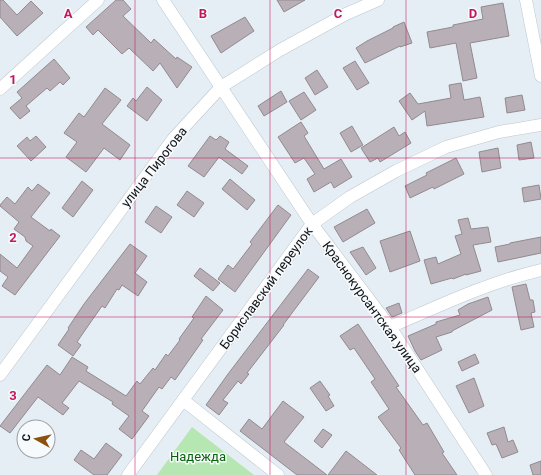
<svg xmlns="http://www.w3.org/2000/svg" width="541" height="475" font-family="Roboto,sans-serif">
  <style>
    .green { fill: #b6e6b2 }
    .building { fill: #b8b0b6; stroke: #928a90 }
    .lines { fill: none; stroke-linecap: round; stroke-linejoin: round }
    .minor-casing { stroke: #bdc5cc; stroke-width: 13 }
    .minor { stroke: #fff; stroke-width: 12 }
    .grid { fill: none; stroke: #c2185b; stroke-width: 1; stroke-opacity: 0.55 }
    .labels { text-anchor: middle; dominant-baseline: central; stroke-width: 3; stroke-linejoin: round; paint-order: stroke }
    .street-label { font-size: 13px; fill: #101315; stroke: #f7fafd }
    .park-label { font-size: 13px; fill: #08620a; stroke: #f7fafd }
    .grid-label { font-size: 13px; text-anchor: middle; font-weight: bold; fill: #c2185b; stroke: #f7fafd; stroke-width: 3; stroke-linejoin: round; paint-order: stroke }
  </style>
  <rect width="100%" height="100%" fill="#e6eef5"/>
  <polygon class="green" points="192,427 254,475 157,475"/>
  <g class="building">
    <polygon points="0,0 3,0 17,15 31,1 43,13 17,36 0,17"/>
    <polygon points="116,0 123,0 131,9 123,16 151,43 154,39 176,59 177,57 192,67 177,88 160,63 153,71 129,48 122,54 98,30 93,35 86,27"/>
    <polygon points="277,0 305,0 284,12"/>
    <polygon points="503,3 509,36 470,43 477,78 463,81 456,43 430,48 427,32 453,27 453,25 483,19 481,7"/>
    <polygon points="245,17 254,31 221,53 211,36"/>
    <polygon points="404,22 412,43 400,47 400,46 365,63 356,48 367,41 393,28 393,27"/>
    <polygon points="54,59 70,78 63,85 60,82 50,91 47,88 26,106 30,111 20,119 10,108 22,98 17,92"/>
    <polygon points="355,61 369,83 357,90 343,68"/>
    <polygon points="317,70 328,87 315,95 305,78"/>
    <polygon points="461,83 464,100 480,97 484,117 427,126 425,111 412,120 399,101 410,93 418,104 451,98 449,85"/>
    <polygon points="147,87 162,100 147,121 127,106 133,98 136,101"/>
    <polygon points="105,88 121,100 102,124 130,145 120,160 104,148 86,172 66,157 77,142 64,133 79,113 84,117"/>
    <polygon points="281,91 287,102 264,116 258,106"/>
    <polygon points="304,92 316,110 301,120 289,101"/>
    <polygon points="522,95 525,110 507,113 505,98"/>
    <polygon points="301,122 308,133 304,136 324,169 341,159 352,177 334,188 331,182 314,192 307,179 315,174 304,158 295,163 278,137"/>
    <polygon points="352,126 363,145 351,152 340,133"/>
    <polygon points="394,127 399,136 405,132 411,143 380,162 378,158 370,162 361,148"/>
    <polygon points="36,136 46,147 31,161 17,146 27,137 30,141"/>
    <polygon points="210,136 216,140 220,136 229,142 225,149 248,166 242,174 219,157 204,177 188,166"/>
    <polygon points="531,142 534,158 519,160 517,145"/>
    <polygon points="498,148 501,168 482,172 479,152"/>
    <polygon points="456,158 464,174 434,189 433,187 410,198 405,186 427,175 426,173"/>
    <polygon points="230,179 255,200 247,210 222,189"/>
    <polygon points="82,181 93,190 73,217 62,208"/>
    <polygon points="38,184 50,193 31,217 50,231 51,229 60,236 15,295 2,286 8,277 0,271 0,254 17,268 33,246 26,241 25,237 14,229 19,222 0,206 0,205 7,197 15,204 28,187 32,191"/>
    <polygon points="539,185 541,199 524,202 522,188"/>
    <polygon points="187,191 204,203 194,217 177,205"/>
    <polygon points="278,205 291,215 235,292 218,279 228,265 233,269 252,244 250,242"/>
    <polygon points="156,206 172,217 161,233 145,222"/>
    <polygon points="367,209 375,223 343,242 334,227"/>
    <polygon points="468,218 471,229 488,227 491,242 473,245 481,271 466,275 466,274 453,279 452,278 431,284 424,260 436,257 438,264 461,254 455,236 462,234 458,220"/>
    <polygon points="410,231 420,261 390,272 380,241"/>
    <polygon points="541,237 541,253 498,262 495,247 510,244 510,243"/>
    <polygon points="130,244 147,256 135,273 147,282 138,296 122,285 119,290 117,289 105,308 102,306 88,326 77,342 81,345 73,356 58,345 69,329 68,328 84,304"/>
    <polygon points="363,247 376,268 366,275 350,252"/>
    <polygon points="200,268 220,283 213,291 194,276"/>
    <polygon points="308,269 319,277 283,325 284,325 247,373 249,374 241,384 238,381 223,400 228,403 219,415 206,405 228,374"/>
    <polygon points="526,284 530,300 533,300 535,312 531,313 534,327 521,330 512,287"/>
    <polygon points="206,296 223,310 201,339 203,340 175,380 171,377 162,389 159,387 142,411 149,416 132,439 119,429 129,416 112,404 113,402 79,381 62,403 69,408 63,415 38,397 10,433 0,426 47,365 60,375 72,357 88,367 86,371 126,396 137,381 140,384 153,368 155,370 166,354 168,356 180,340 179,339 194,318 192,317"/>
    <polygon points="488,297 492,310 452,331 452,332 436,337 442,350 421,360 415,351 408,336 436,324 436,322 460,315 458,310 468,304"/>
    <polygon points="399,303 402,313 392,317 386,308"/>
    <polygon points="358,324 399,386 396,387 423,425 427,423 444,452 442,453 457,475 415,475 399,450 401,448 378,417 389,409 371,382 375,379 354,348 350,350 340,336"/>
    <polygon points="475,354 479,363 462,371 458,362"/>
    <polygon points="474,378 484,406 469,413 456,386"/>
    <polygon points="320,381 330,395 328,396 334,406 326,411 310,388"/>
    <polygon points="283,401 304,417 284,442 327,475 297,475 240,431 249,419 262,429"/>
    <polygon points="504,427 508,442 513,440 518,452 502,458 496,444 492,445 487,433"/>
    <polygon points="323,429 332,435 322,448 314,441"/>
    <polygon points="106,443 122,455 107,475 94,475 74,460 81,450 94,459"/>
    <polygon points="346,451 377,475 328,475"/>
    <polygon points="541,461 541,475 533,475 530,465"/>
  </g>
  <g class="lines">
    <g class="minor-casing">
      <g id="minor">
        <polyline points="163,0 312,224 390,327 486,475"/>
        <polyline points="526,0 541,76"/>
        <polyline points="0,89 98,0"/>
        <path d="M390 327C439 306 489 282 541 270"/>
        <polyline points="0,375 173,139 221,87 280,50 346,14 378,0"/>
        <polyline points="183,400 278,475"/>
        <polyline points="128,475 312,224 350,197 396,171 446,147 499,132 541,125"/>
      </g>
    </g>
    <use href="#minor" class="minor"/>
  </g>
  <path class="grid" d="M135 0V475M270 0V475M406 0V475M0 158H541M0 317H541"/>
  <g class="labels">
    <g class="street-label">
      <text transform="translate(154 167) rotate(-52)">улица Пирогова</text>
      <text transform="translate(266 288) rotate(-54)">Бориславский переулок</text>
      <text transform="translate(372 307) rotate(54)">Краснокурсантская улица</text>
    </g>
    <g class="park-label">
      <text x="198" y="456">Надежда</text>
    </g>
  </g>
  <g class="grid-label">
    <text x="68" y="18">A</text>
    <text x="203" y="18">B</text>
    <text x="338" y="18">C</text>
    <text x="473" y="18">D</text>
    <text x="13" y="84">1</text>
    <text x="13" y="242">2</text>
    <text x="13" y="400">3</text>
  </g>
  <g transform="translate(36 439) rotate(278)"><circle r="19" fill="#f7fafd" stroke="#9b9ea0"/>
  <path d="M0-3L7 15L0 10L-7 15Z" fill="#8c510d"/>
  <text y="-6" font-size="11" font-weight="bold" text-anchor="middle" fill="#101315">С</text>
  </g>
</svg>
